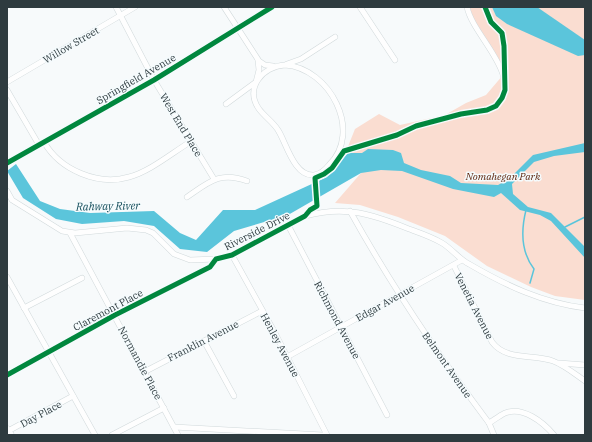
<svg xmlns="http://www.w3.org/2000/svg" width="592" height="442" font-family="'IBM Plex Serif',serif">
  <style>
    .green { fill: #faddd1 }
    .water { fill: #5bc5db }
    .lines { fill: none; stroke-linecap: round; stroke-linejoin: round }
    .stream { stroke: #5bc5db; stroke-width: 1.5 }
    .minor-casing { stroke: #d1d9db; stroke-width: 6 }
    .tertiary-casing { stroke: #d1d9db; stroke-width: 7 }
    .minor { stroke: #fefefe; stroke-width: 5 }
    .tertiary { stroke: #fefefe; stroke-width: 6 }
    .cycleway-casing { stroke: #f5fbfd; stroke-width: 8 }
    .cycleway { stroke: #00873e; stroke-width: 5 }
    .labels { text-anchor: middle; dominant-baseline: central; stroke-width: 3; stroke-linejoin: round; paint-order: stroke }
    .street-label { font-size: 10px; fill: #2e3b3f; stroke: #f5fbfd }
    .park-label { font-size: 10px; font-style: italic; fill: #5d240c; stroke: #f5fbfd }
    .water-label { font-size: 11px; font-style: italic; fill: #174f5c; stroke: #f5fbfd }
  </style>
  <rect width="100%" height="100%" fill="#f7fafb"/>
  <polygon class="green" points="467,7 585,7 585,300 555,296 531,287 487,266 445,236 398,217 360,205 335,203 361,173 347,149 355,129 379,114 400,125 445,115 466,103 486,95 503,75"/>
  <g class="water">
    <polygon points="492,7 537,7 585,40 585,55 578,56 507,24 496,16"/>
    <polygon points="585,143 585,152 554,156 534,162 512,184 513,194 528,207 551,213 585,247 585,258 551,221 540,215 520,210 501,193 494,197 453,189 402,171 381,170 361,173 288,215 234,231 207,252 180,249 154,226 124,221 82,224 56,219 23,198 7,171 16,164 40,201 60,209 90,213 154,211 180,233 196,240 223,210 255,210 327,177 348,153 362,153 368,149 393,150 401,153 404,163 421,170 450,176 461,183 498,185 509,179 533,155"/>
  </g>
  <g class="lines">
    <g class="stream">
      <path d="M526 210C521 230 521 252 534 269L530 283"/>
      <polyline points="565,227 585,217"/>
    </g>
    <g class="minor-casing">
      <g id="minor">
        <polyline points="116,7 154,80 214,179"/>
        <polyline points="224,7 259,61 265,65 273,66"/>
        <polyline points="360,7 395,60"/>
        <path d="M467 7C473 37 525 76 496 106"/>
        <polyline points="287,64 301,59 335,37"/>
        <path d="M285 65C330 68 363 132 329 165 325 170 320 174 314 175 294 177 286 142 278 130 273 122 265 117 259 109 244 88 263 66 285 65Z"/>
        <polyline points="7,82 135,7"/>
        <polyline points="7,90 39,145"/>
        <polyline points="226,104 256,82 259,70 258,60"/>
        <path d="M44 142C60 170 98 186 129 177 149 172 172 153 190 142"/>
        <path d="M7 191 12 200 62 231 75 233 127 228 146 230 153 233 174 254 190 260 216 259 232 255 305 216C345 205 372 214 409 229 420 233 432 237 442 243 452 249 459 259 469 264 505 285 543 303 585 308"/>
        <path d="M187 197C209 182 220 171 247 181"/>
        <path d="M350 211C391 285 438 355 489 423L494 435"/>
        <polyline points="288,225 387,415"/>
        <polyline points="70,233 178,435"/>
        <polyline points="232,255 275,333 327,435"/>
        <path d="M454 266 492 342C506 361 533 354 553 361 564 365 575 374 585 381"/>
        <polyline points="7,277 95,435"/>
        <polyline points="24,308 82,278"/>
        <polyline points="204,341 234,396"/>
        <polyline points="287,357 462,260"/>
        <polyline points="559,363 585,365"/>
        <polyline points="144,372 262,311"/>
        <polyline points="7,375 115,315 210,267 216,259"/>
        <path d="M489 423C494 420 499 416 505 413 523 406 543 422 554 435"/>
        <polyline points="174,427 323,435"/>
        <polyline points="8,431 73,396"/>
        <polyline points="112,435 164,408"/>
      </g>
    </g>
    <g class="tertiary-casing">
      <g id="tertiary">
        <polyline points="7,163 154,80 272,7"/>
        <polyline points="7,429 11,435"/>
      </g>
    </g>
    <use href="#minor" class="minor"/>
    <use href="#tertiary" class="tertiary"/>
    <g class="cycleway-casing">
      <g id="cycleway">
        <polyline points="7,163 154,80 272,7"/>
        <polyline points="7,375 115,315 210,267 216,259 232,255 305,216 310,210 317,206 315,178 324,174 332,168 344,151 397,135 416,126 461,114 487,110 496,106 502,98 505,90 504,46 502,33 491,22 485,7"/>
      </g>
    </g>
    <use href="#cycleway" class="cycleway"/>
  </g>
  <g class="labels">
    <g class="street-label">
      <text transform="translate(71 45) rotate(-30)">Willow Street</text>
      <text transform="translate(136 79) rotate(-30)">Springfield Avenue</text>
      <text transform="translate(181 125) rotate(59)">West End Place</text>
      <text transform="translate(257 231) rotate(-27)">Riverside Drive</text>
      <text transform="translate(385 303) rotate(-29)">Edgar Avenue</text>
      <text transform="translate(474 306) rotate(63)">Venetia Avenue</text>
      <text transform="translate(108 310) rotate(-28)">Claremont Place</text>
      <text transform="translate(337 320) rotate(62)">Richmond Avenue</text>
      <text transform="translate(203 341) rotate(-27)">Franklin Avenue</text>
      <text transform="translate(280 345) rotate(62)">Henley Avenue</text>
      <text transform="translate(140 363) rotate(62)">Normandie Place</text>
      <text transform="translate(447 365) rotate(55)">Belmont Avenue</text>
      <text transform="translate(41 414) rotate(-28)">Day Place</text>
    </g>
    <g class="park-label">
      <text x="503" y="176">Nomahegan Park</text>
    </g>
    <g class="water-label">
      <text transform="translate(108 206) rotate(-1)">Rahway River</text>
    </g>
  </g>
  <rect width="592" height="442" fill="none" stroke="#2e3b3f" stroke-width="16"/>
</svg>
